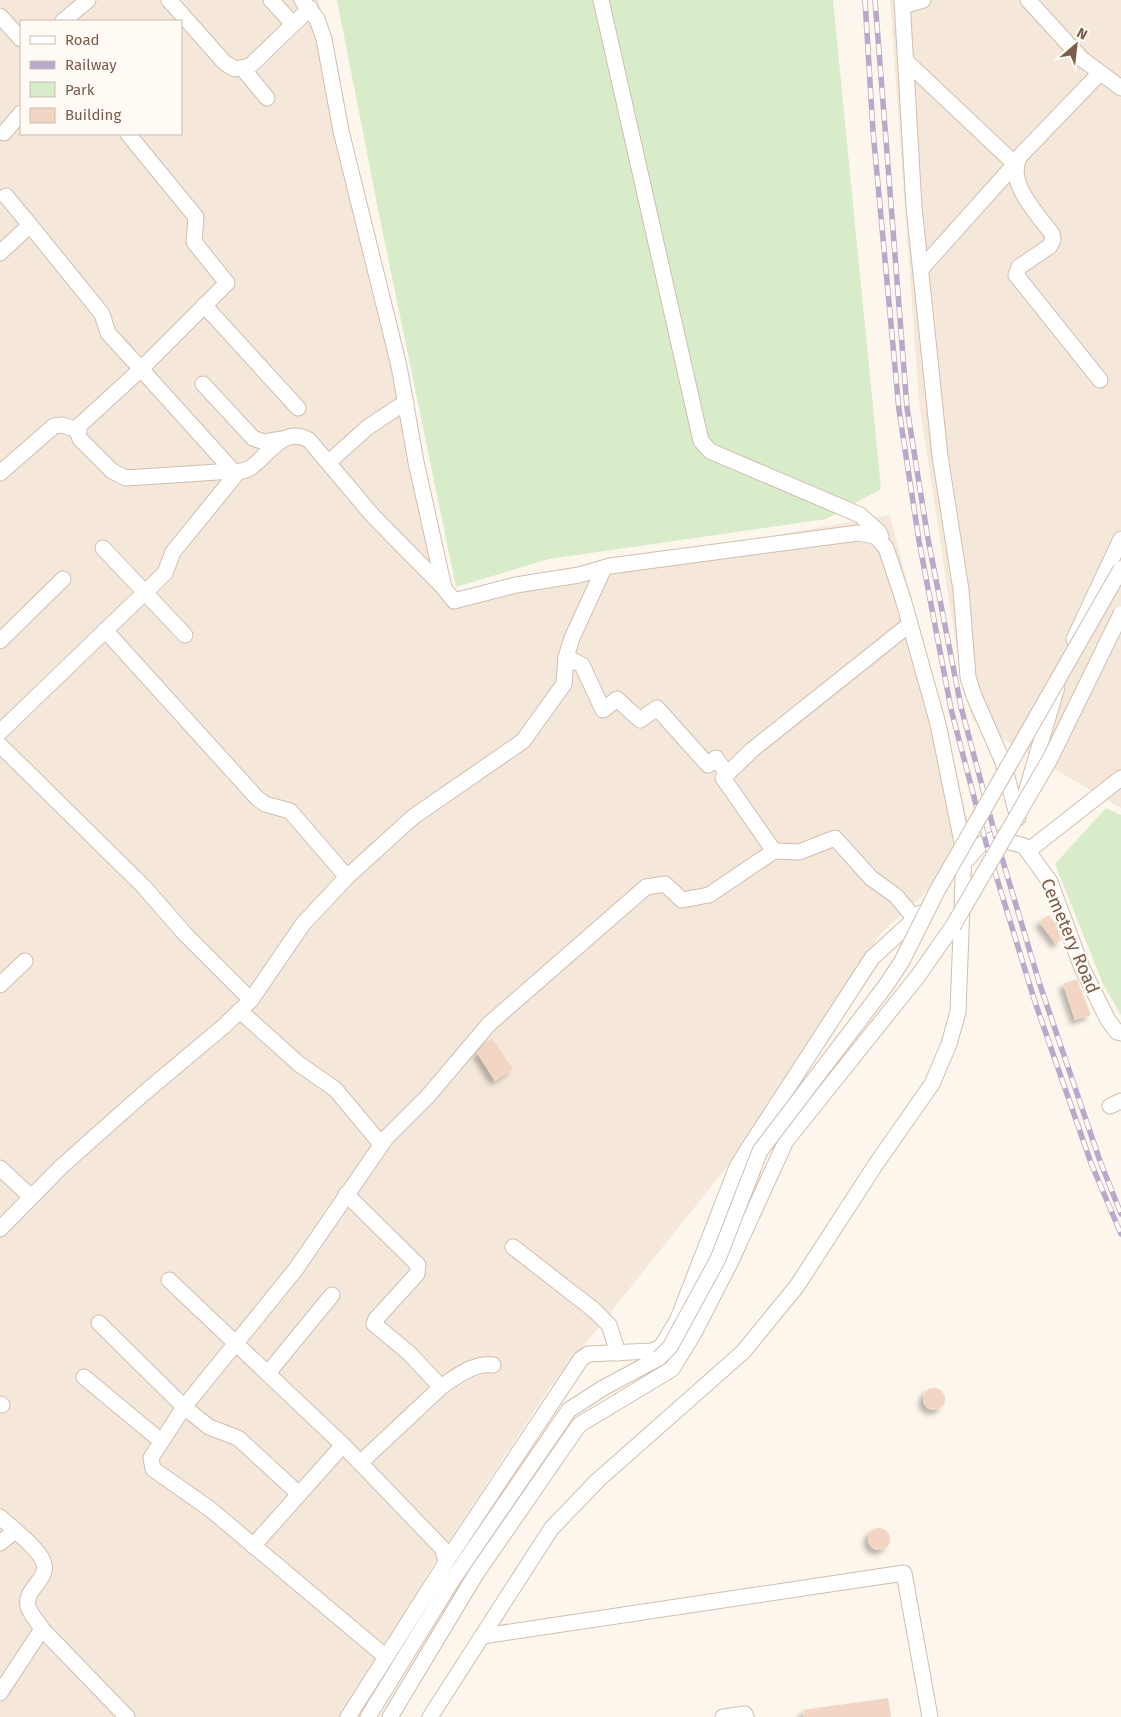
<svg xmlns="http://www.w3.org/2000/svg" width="1121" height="1717" font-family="'Fira Sans',sans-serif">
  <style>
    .residential { fill: #f5e8da; fill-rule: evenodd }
    .green { fill: #d8ecc9 }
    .building { fill: #f3d5c3; filter: url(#shadow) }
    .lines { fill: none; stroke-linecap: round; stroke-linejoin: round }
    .minor-casing { stroke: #d1beb0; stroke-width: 17 }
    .minor { stroke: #fff; stroke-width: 15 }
    .rail-casing { stroke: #b9a8c9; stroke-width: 5.5 }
    .rail { stroke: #fffaf3; stroke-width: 4; stroke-dasharray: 11; stroke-linecap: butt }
    .minor-bridge-casing { stroke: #d1beb0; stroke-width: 17; stroke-linecap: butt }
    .minor-bridge { stroke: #fff; stroke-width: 15 }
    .labels { text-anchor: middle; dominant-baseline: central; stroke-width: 4.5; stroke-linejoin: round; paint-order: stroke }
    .street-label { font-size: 18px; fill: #7a5c4d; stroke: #fffaf3 }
  </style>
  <defs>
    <filter id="shadow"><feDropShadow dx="-4.5" dy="4.5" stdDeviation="2.5" flood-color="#0004"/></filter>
  </defs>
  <rect width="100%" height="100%" fill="#fdf6ec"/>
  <g class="residential">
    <path d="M0 0H319L437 584 466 607 536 578 890 515 968 821 952 869 881 933 734 1158 549 1389 432 1567 345 1717H0ZM21 21H181V134H21Z"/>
    <polygon points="890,0 1121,0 1121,808 973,721 955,639 919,401"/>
  </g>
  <g class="green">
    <polygon points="337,0 833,0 881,489 826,519 549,559 456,587 379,214"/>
    <polygon points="1106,808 1121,815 1121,1015 1103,984 1055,864"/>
  </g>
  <g class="building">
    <polygon points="1049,915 1056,924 1061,940 1056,944 1039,922"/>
    <polygon points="1077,979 1091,1015 1075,1020 1063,984"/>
    <polygon points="492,1038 513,1069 495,1081 477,1053"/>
    <circle cx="934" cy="1399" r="11"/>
    <circle cx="879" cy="1539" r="11"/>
    <polygon points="888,1698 891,1717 804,1717 803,1710"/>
  </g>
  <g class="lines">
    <g class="minor-casing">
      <g id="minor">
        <polyline points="169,0 225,63 235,69 250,66 310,8"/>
        <polyline points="271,0 293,24"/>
        <polyline points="302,0 317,19 324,39 341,131 399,366 416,462 444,588 454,601 516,585 579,575 610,566 858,533 875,536 886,548 903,599 938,724 964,852 958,1012 949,1044 932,1084 876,1164 797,1286 743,1352 598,1480 551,1529 430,1717"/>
        <polyline points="601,0 701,441 710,451 860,515 879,532 881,537"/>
        <polyline points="902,0 914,207 940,456 961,590 968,677 974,696 1003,762 1018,818"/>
        <polyline points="1028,0 1082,59 1121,88"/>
        <polyline points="903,6 923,0"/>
        <polyline points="0,16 21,39"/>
        <polyline points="63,21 88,0"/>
        <polyline points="908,63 1015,164 921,269"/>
        <polyline points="243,69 267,98"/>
        <path d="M1099 74 1020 156C1005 182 1037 213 1052 234L1053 240 1050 246 1019 267 1016 275 1100 380"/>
        <polyline points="4,133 21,113"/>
        <path d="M128 134 196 217 194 242 227 283 141 369 233 471C262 478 274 421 309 440L373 516 444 588"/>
        <polyline points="30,225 102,314 108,333 141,369 80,425 78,434 80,439 112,471 126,478 233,471"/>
        <polyline points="0,253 30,225 6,196"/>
        <polyline points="204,305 298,408"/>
        <polyline points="203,384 253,438 264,442 282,439"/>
        <polyline points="329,462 368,427 406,402"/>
        <polyline points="0,473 54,426 62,425 78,430"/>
        <polyline points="103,548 185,635"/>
        <polyline points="105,630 257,798 265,804 290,811 347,877"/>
        <polyline points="1074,639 1121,539"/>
        <polyline points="0,641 63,579"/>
        <polyline points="566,657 582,665 603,710 617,699 640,720 657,708 708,765 716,758 727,774"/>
        <polyline points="0,732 165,573 173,552 238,472"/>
        <polyline points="0,745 144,887 185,934 251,1000"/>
        <polyline points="1024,799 1057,687"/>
        <polyline points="774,851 723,778 752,750 910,624"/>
        <polyline points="1028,851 1121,778"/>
        <polyline points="965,862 980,845 996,838 1024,846 1050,882 1082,968 1108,1020 1117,1032 1121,1033"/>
        <polyline points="0,985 25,961"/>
        <polyline points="240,1011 299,1064 335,1089 381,1144"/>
        <polyline points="1110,1106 1121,1101"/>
        <polyline points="0,1168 31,1197"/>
        <polyline points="346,1194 418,1265 417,1274 376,1319 374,1324 409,1353 439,1385 438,1390 360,1463"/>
        <polyline points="0,1229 62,1166 143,1094 224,1026 251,1000 303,924 347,877 413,817 523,741 564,684 566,657 572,638 604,568"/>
        <polyline points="513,1247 594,1310 609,1325 618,1353"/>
        <polyline points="169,1280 343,1445 443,1549 446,1562 442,1569 348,1717"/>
        <polyline points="99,1323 184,1407 209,1427 238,1438 299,1494"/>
        <polyline points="268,1373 332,1295"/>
        <polyline points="84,1377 161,1441"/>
        <path d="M439 1388C455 1378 473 1362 493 1365"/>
        <polyline points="0,1404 2,1405"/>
        <path d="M0 1517C11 1527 38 1548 43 1561 51 1579 24 1588 28 1606 30 1614 38 1622 42 1629L0 1693"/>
        <polyline points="0,1543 15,1531"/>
        <polyline points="253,1546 343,1445"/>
        <polyline points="446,1562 581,1359 588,1354 652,1351 661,1347 677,1321 737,1167 750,1146 872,958 921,913"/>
        <polyline points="42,1629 127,1717"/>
        <polyline points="483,1636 904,1573 930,1717"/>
        <polyline points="386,1657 210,1509 153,1469 151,1458 184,1407 296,1269 386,1138 428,1096 489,1024 646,887 665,884 682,900 709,895 774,851 799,852 835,838 871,878 896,896 915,919"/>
        <polyline points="368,1717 451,1582 569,1410 603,1388 659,1358"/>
        <polyline points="390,1717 476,1574 579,1425 672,1369 694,1333 731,1261 786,1141 918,976 953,926"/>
        <polyline points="723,1717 745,1714 746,1717"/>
      </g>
    </g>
    <use href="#minor" class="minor"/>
    <g class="rail-casing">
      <g id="rail">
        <polyline points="865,0 873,131 899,410 919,541 951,709 986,843 1035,1002 1091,1163 1121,1234"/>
        <polyline points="875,0 907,408 928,539 961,707 996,838 1039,982 1100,1161 1121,1214"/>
      </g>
    </g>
    <use href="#rail" class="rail"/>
    <g class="minor-bridge-casing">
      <g id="minor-bridge">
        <polyline points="953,926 1050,759 1121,614"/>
        <polyline points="659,1358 670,1347 718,1259 760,1151 887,984 902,961 937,891 1121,569"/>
      </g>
    </g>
    <use href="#minor-bridge" class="minor-bridge"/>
  </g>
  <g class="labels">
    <g class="street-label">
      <text transform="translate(1070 936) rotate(67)">Cemetery Road</text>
    </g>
  </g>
  <rect x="20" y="20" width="162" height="115" fill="#fffaf3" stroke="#cabbb1"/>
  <rect x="30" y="36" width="25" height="8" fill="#ffffff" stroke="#cabbb1"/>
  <text x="65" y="45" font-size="15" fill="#7a5c4d">Road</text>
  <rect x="30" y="61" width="25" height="8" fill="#b9a8c9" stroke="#cabbb1"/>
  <text x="65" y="70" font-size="15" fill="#7a5c4d">Railway</text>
  <rect x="30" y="82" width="25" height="15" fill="#d8ecc9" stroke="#cabbb1"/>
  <text x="65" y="95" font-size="15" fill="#7a5c4d">Park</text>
  <rect x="30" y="108" width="25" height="15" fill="#f3d5c3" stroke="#cabbb1"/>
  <text x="65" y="120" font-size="15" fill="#7a5c4d">Building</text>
  <g transform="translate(1076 45) rotate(28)" stroke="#fffaf3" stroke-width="4" paint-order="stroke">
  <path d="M0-4L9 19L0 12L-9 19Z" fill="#7a5c4d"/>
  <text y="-8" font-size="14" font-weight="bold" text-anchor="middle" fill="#7a5c4d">N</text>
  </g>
</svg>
